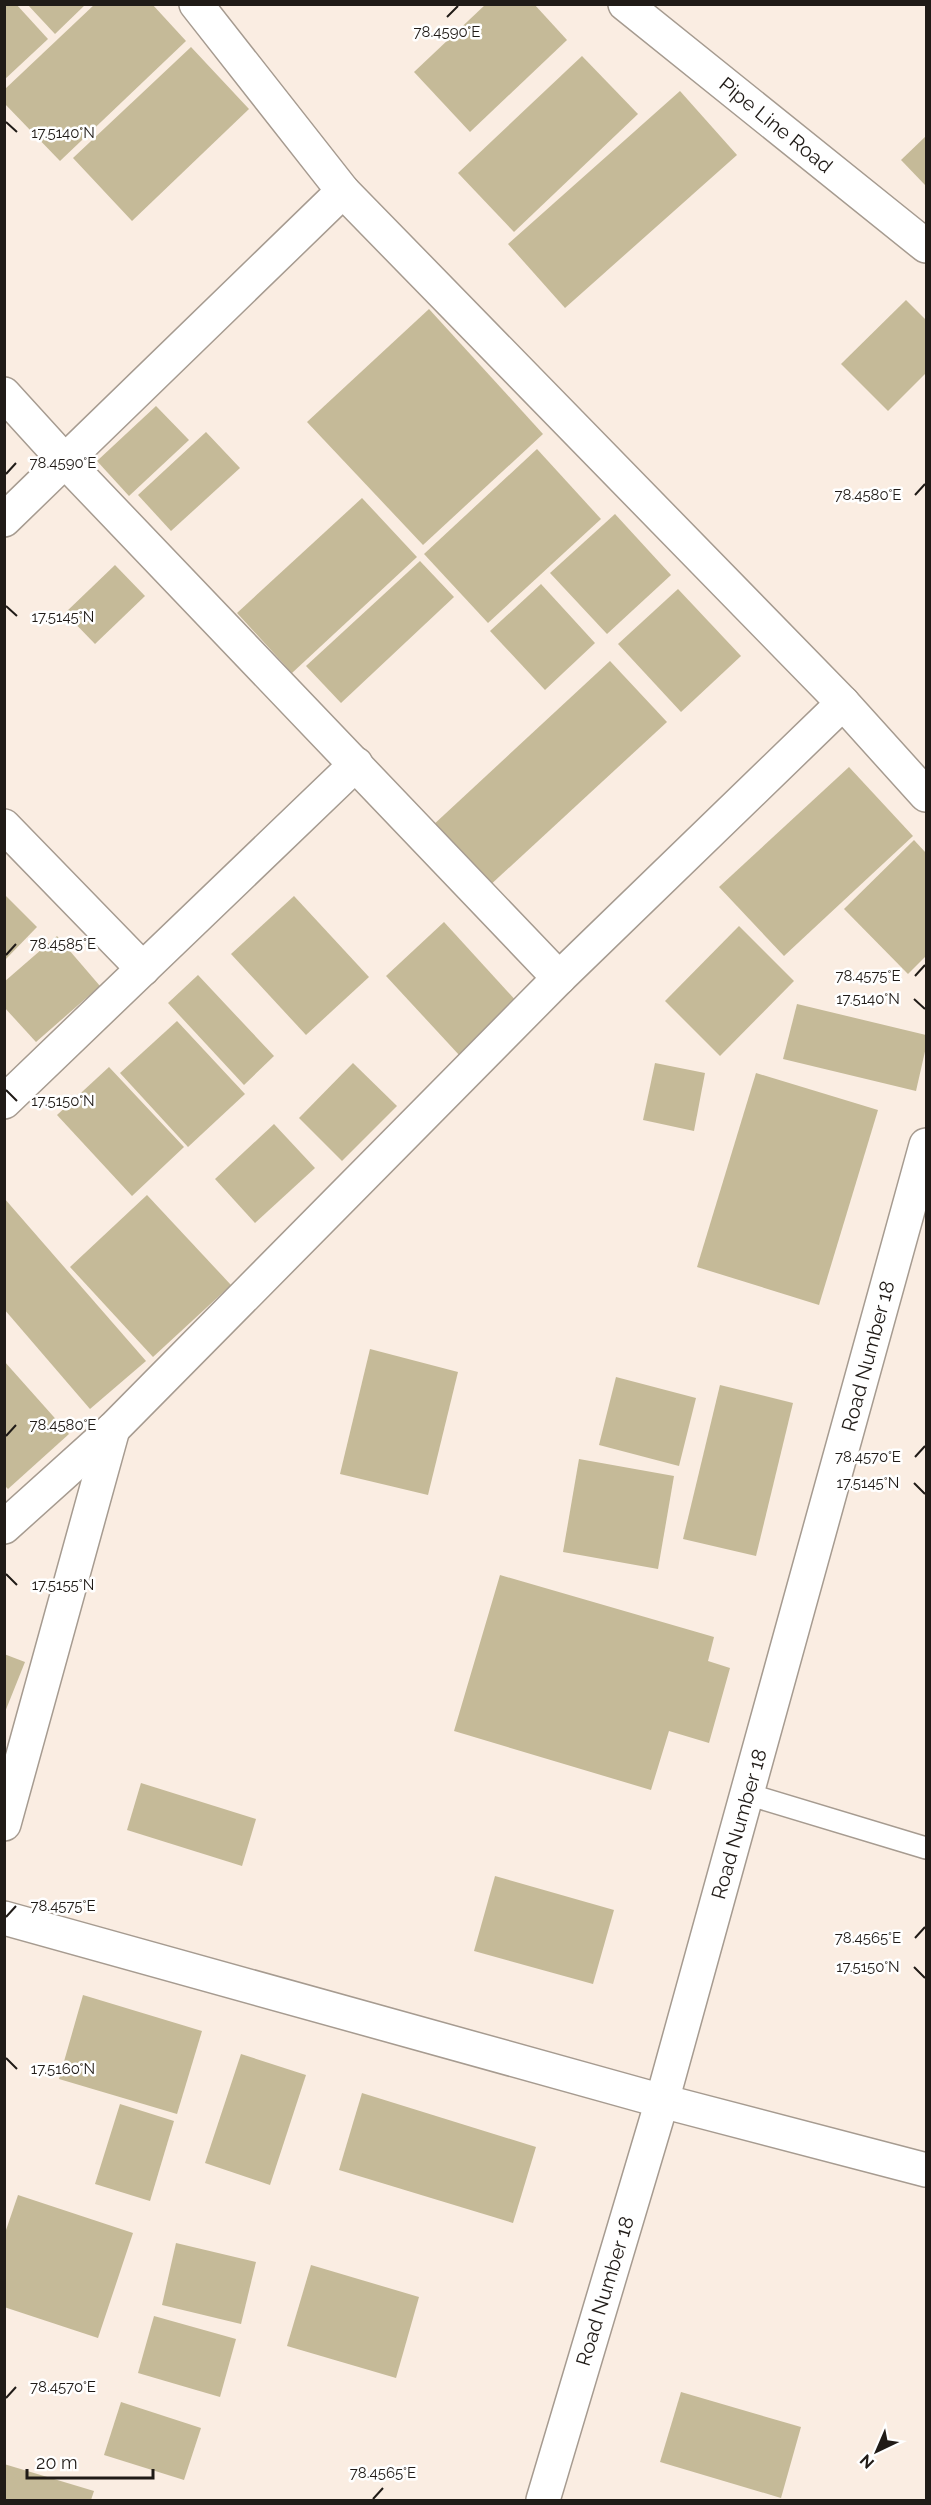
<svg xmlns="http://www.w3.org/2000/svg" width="931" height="2505" font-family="Raleway,sans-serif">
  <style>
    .building { fill: #c5ba98 }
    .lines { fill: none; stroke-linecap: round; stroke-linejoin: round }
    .service-casing { stroke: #a69b90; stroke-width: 24 }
    .minor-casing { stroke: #a69b90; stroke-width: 36 }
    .tertiary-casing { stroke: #a69b90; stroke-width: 36 }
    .service { stroke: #fff; stroke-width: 21 }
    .minor { stroke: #fff; stroke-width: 33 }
    .tertiary { stroke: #fff; stroke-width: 33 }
    .ticks { fill: none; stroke: #201b17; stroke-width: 2 }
    .labels { text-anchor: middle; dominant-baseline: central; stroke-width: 5; stroke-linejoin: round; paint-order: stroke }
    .street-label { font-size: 20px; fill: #201b17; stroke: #fff }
    .ticks-label { font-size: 15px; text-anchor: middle; fill: #201b17; stroke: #fff; stroke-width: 5; stroke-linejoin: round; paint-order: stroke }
  </style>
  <rect width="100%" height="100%" fill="#faede2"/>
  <g class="building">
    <polygon points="4,4 16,4 48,39 4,80"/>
    <polygon points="27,4 86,4 55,34"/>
    <polygon points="95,4 152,4 186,41 60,161 4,103 4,90"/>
    <polygon points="486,4 534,4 567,40 470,132 414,72"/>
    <polygon points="191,47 249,109 132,221 73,158"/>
    <polygon points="582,56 638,114 514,232 458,173"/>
    <polygon points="680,91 737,155 565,308 508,244"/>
    <polygon points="926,136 926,186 901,160"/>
    <polygon points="906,300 926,320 926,373 888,411 841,364"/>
    <polygon points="429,309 543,434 423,545 307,422"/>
    <polygon points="156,406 189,440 129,496 97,461"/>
    <polygon points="206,432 240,468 171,531 138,495"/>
    <polygon points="537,449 601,519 488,623 424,554"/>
    <polygon points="362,498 417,557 292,673 237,613"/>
    <polygon points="615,514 671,575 607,634 550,573"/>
    <polygon points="420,561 454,597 341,703 306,666"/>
    <polygon points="115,565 145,596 95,644 65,613"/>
    <polygon points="541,584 595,643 545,690 490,631"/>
    <polygon points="678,589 741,656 681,712 618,644"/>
    <polygon points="610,661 667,722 487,888 431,827"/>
    <polygon points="849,767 913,836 784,956 719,887"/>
    <polygon points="914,840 926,853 926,956 908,974 844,909"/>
    <polygon points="4,894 37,927 4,961"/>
    <polygon points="294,896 369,977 306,1035 231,954"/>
    <polygon points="444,922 518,1003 460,1056 386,976"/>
    <polygon points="739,926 794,981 720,1056 665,1001"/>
    <polygon points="57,936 100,986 36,1042 4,1007 4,982"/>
    <polygon points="198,975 274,1056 244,1085 168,1003"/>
    <polygon points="797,1004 926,1035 926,1047 916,1091 783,1059"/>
    <polygon points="177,1021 245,1094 188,1147 120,1073"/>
    <polygon points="353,1063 397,1106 342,1161 299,1118"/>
    <polygon points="655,1063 705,1073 694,1131 643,1120"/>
    <polygon points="109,1067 184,1147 132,1196 57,1115"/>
    <polygon points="756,1073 878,1110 819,1305 697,1267"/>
    <polygon points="274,1124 315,1168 255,1223 215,1179"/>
    <polygon points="147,1195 231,1285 153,1357 70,1267"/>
    <polygon points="4,1198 146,1361 90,1409 4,1309"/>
    <polygon points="370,1349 458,1372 428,1495 340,1474"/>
    <polygon points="4,1361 69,1434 8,1489 4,1485"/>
    <polygon points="616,1377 696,1398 679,1466 599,1445"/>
    <polygon points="720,1385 793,1403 756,1556 683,1539"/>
    <polygon points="579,1459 674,1476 658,1569 563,1552"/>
    <polygon points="500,1575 714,1637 708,1661 730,1668 709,1743 669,1731 651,1790 454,1731"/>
    <polygon points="4,1654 25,1662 5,1712 4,1712"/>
    <polygon points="141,1783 256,1819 242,1866 127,1830"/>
    <polygon points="495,1876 614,1910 593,1984 474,1951"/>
    <polygon points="83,1995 202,2031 177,2114 59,2079"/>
    <polygon points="241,2054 306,2075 270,2185 205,2163"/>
    <polygon points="362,2093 536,2147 513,2223 339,2170"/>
    <polygon points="120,2104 174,2121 150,2201 95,2184"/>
    <polygon points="18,2195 133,2233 98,2338 4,2307 4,2236"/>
    <polygon points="176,2243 256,2262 241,2324 162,2305"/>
    <polygon points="311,2265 419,2297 396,2378 287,2346"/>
    <polygon points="154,2316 236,2339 220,2397 138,2373"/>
    <polygon points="681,2392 801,2427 781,2498 660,2462"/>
    <polygon points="121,2402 201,2428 184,2480 104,2455"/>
    <polygon points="4,2464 94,2491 91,2500 4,2500"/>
  </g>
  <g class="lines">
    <g class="service-casing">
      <polyline id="service" points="747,1794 926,1848"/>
    </g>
    <g class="minor-casing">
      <g id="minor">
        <polyline points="196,4 343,191 843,703 926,795"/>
        <polyline points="4,394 65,461 559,978"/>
        <polyline points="4,520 343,191"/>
        <polyline points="4,826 143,969"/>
        <polyline points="4,1102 356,764"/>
        <polyline points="4,1527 113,1429 559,978 843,703"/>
        <polyline points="4,1824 113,1429"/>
        <polyline points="4,1918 662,2101 926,2170"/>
        <polyline points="543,2500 662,2101 926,1145"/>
      </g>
    </g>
    <g class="tertiary-casing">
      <polyline id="tertiary" points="625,4 926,246"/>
    </g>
    <use href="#service" class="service"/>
    <use href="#minor" class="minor"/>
    <use href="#tertiary" class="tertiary"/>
  </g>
  <path class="ticks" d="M447 17 458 6M6 122 17 132M6 474 16 463M915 495 925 484M6 606 17 616M6 955 16 944M915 976 925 965M914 999 925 1009M6 1090 17 1101M6 1436 16 1425M915 1457 925 1446M914 1483 925 1494M6 1574 17 1585M6 1917 16 1906M915 1938 925 1927M914 1967 925 1978M6 2058 17 2069M6 2398 16 2387M373 2499 383 2488"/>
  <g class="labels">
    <g class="street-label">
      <text transform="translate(776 125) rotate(39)">Pipe Line Road</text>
      <text transform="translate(868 1356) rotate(-75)">Road Number 18</text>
      <text transform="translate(739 1824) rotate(-74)">Road Number 18</text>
      <text transform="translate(605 2291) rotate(-73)">Road Number 18</text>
    </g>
  </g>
  <g class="ticks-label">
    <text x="447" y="37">78.4590°E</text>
    <text x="63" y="138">17.5140°N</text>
    <text x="63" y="468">78.4590°E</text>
    <text x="868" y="500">78.4580°E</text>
    <text x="63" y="622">17.5145°N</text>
    <text x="63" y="949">78.4585°E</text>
    <text x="868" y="981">78.4575°E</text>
    <text x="868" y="1004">17.5140°N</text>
    <text x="63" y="1106">17.5150°N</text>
    <text x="63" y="1430">78.4580°E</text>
    <text x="868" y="1462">78.4570°E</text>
    <text x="868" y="1488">17.5145°N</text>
    <text x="63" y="1590">17.5155°N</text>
    <text x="63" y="1911">78.4575°E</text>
    <text x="868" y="1943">78.4565°E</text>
    <text x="868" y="1972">17.5150°N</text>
    <text x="63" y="2074">17.5160°N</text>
    <text x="63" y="2392">78.4570°E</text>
    <text x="383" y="2478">78.4565°E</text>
  </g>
  <rect width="931" height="2505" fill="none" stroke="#201b17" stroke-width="12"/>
  <g transform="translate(877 2451) rotate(224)" stroke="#ffffff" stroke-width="4.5" paint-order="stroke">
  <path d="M0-4.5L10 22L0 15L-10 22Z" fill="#201b17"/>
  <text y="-9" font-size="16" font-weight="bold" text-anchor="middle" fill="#201b17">N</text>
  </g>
  <path d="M27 2469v9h126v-9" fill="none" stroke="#201b17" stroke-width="3"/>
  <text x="36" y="2469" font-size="18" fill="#201b17" stroke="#ffffff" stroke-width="4.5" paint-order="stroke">20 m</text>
</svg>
